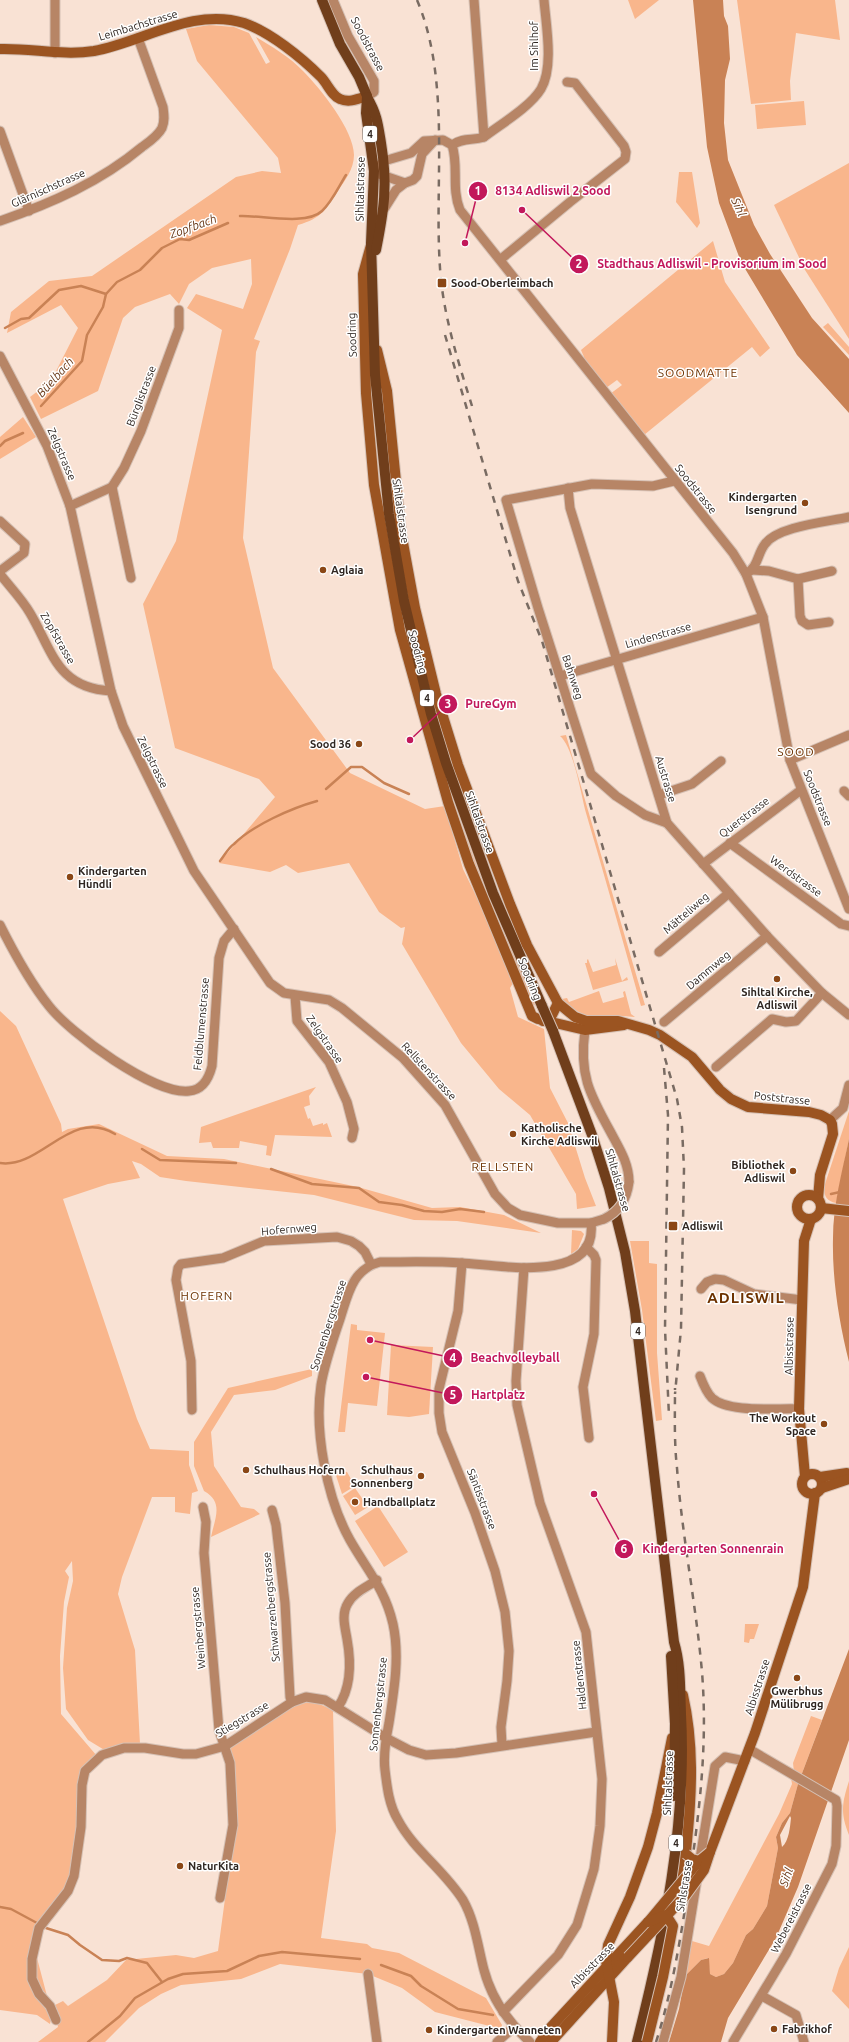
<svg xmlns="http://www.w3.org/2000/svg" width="849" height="2042" font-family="Ubuntu,sans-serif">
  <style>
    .green { fill: #f9b68c }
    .water { fill: #c98255; fill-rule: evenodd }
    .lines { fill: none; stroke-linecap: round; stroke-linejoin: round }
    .stream { stroke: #c98255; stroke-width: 2.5 }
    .street-casing { stroke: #d5c0b4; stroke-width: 11 }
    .secondary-casing { stroke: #d5c0b4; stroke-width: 12 }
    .primary-casing { stroke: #d5c0b4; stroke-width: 12 }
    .street { stroke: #b78566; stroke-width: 9 }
    .secondary { stroke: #9b5421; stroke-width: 10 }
    .primary { stroke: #703e1b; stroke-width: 10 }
    .rail { stroke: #796b62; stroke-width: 2.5; stroke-dasharray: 7 7; stroke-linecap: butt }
    .street-bridge-casing { stroke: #d5c0b4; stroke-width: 11; stroke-linecap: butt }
    .secondary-bridge-casing { stroke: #d5c0b4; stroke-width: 12; stroke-linecap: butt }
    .primary-bridge-casing { stroke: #d5c0b4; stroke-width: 12; stroke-linecap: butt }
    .street-bridge { stroke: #b78566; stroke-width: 9 }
    .secondary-bridge { stroke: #9b5421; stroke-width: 10 }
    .primary-bridge { stroke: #703e1b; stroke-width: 10 }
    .poi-dot { fill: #8a4716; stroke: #fff; stroke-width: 1.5 }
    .labels { text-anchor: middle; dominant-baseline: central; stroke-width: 3; stroke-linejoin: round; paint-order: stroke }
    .shield { fill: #fff; stroke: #6e6864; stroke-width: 1 }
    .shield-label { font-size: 10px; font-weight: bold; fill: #302722 }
    .street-label { font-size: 11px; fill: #302722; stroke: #fff }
    .poi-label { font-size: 11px; font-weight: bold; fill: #302722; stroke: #fff; text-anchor: start }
    .water-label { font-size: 12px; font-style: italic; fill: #693918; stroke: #fff }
    .neighbourhood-label { font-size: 12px; letter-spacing: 1px; fill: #6d3200; stroke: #fff }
    .district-label { font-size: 15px; font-weight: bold; letter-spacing: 1px; fill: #6d3200; stroke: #fff }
    .leader { fill: none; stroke: #c2185b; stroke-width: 1.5 }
    .callout-dot { fill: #c2185b; stroke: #fff; stroke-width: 1.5 }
    .mark-label { font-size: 12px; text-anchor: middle; font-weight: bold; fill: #fff }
    .callout-label { font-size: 12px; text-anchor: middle; font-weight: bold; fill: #c2185b; stroke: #fff; stroke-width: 3; stroke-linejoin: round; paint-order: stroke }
  </style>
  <rect width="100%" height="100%" fill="#f9e2d4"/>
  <g class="green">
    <polygon points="628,0 659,0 635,19"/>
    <polygon points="737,0 835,0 840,40 796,33 790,81 791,100 751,104"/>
    <path d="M209 25 234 27 249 33 266 64 270 62 256 37C271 46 290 57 303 71 320 88 354 130 354 155 354 169 345 180 338 191 325 210 322 218 298 225L290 249 254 339 260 341 256 352 243 538 273 668 350 773 425 809 445 806 463 869 479 902 513 983 510 988 518 1017 544 1029 550 1088 568 1123 585 1178 596 1206 577 1209 576 1194 530 1115 499 1089 461 1043 402 944 405 927 401 928 379 912 349 863 298 873 286 865 270 872 219 863 275 797 259 779 175 748 143 604 176 541 222 330 187 308 196 294 243 309 252 284 251 259 212 268 189 284 179 304 170 294 135 307 123 318 98 391 41 419 30 397 51 381 78 328 61 305 7 333 11 312 49 281 92 276 236 177 262 171 281 173 278 158 197 61 186 29Z"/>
    <polygon points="804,101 806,125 757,129 755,105"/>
    <polygon points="849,163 849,339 805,270 774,205"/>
    <polygon points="679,172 692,172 700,223 697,228 676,202"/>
    <polygon points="713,241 725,282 770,348 760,357 752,347 644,435 610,394 622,385 617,380 606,388 583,358 584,357 581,350"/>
    <polygon points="828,323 849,347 849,355 823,327"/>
    <polygon points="23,417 36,437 0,459 0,437"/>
    <path d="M566 735 645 1005 641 1006C623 942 605 877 586 813 581 795 574 748 560 736Z"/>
    <polygon points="446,782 478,869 535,1005 533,1006 481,885"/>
    <polygon points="615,958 622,981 627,977 628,980 593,990 585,963 587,963 587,960 588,959 593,972 616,965"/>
    <polygon points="599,991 603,1003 624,997 623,992 625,991 631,1014 635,1017 610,1015 588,1016 572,1009 562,999 567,998 569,1002"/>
    <polygon points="0,1011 16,1026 61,1124 62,1132 68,1129 99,1124 167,1156 224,1159 358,1187 432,1208 460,1207 504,1215 541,1233 457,1221 414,1220 314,1195 186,1181 160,1177 141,1164 132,1161 140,1178 108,1184 63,1199 137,1419 150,1449 189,1451 189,1465 198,1491 192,1493 190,1514 175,1512 175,1497 152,1497 122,1577 118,1594 135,1650 140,1744 106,1751 88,1740 66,1709 63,1668 67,1608 73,1581 72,1561 65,1571 69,1577 64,1602 60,1656 61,1714 97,1756 80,1769 82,1774 79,1827 69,1883 37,1928 37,1958 52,2015 50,2024 37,2015 0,2010"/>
    <polygon points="316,1087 309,1096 310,1105 304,1107 308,1119 310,1118 313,1126 323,1123 323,1125 327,1123 332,1137 275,1135 271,1156 266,1155 267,1146 240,1141 239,1148 213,1148 211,1142 199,1143 201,1127"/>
    <path d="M849 1111V1139L836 1203C827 1201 824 1197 824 1187Z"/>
    <polygon points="572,1230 581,1231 584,1234 578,1249 571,1254"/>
    <polygon points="630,1241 649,1241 649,1263 657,1264 657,1353 662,1420 656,1421 642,1310"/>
    <polygon points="351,1324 357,1325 357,1330 385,1333 377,1406 348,1403 345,1432 338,1432"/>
    <polygon points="391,1345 433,1347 429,1414 409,1417 387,1415"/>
    <path d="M312 1369V1376L275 1390 234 1395 211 1432 214 1466 241 1507 254 1509 260 1514 211 1537C215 1518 224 1502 204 1491L194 1466V1442L228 1388Z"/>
    <polygon points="334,1469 347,1472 355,1486 342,1494"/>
    <polygon points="355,1488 368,1507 355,1515 343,1496"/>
    <polygon points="378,1506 408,1552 384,1567 355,1521"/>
    <polygon points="745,1624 759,1624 754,1639 750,1639 749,1643 744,1642"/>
    <polygon points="308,1702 317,1703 333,1710 336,1831 321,1938 367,1944 372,1948 399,1953 486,1998 502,2025 501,2029 435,2012 402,1988 368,1974 280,1964 241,1979 181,1985 161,1994 139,2008 105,2042 38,2042 58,2027 53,2006 63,2001 68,2006 107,1980 126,1960 176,1955 194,1958 218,1951 235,1824 229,1749 292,1707"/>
    <polygon points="811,1716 822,1720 798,1784 790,1813 782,1823 776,1837 778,1848 767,1906 753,1929 746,1935 733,1963 724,1974 716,1977 710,1974 708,1958 701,1960 685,1976 692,1941 709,1946 779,1814 792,1784 791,1778 794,1772 793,1763"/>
    <path d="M849 1781V1835C840 1813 842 1803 849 1781Z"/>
    <polygon points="849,1947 849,2009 832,1991 839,1968"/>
  </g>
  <g class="water">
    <polygon points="693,0 723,0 724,16 728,26 730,59 725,80 724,123 728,160 754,225 770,254 812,318 849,359 849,413 797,355 741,262 719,203 707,147"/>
    <path d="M849 1139V1362C839 1322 832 1279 833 1238 833 1205 842 1172 849 1139Z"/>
    <path d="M849 1649V1740L798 1887 776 1938 728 2018 721 2042H669L679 2009 685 1976 701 1960 709 1958 710 1974 716 1977 724 1974 733 1963 746 1935 753 1929 767 1906 778 1848 776 1837 782 1823 790 1813 798 1784ZM790 1816 791 1818C790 1827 789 1841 782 1847L780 1835Z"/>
  </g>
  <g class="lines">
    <g class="stream">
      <path d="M240 216C261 215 306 226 322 211 332 202 339 186 346 175"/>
      <polyline points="5,328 21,319 29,318 59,290 81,286 106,294 117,282 140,270 162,248 180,239 189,240 228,223"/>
      <polyline points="41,406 82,361 87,335 103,307 106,294"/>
      <polyline points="0,446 5,441 23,433"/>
      <polyline points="326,789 351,767 362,767 384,783 409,794"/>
      <path d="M220 861C225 855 228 848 234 844 253 825 292 808 317 801"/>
      <polyline points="142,1149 160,1160 236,1163"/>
      <path d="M0 1163C41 1169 71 1107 115 1134"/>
      <polyline points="271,1169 312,1184 359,1188 379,1202 402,1205 424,1211 442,1212 460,1209 484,1212"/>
      <polyline points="831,1194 840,1192"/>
      <polyline points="0,1907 11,1909 37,1923"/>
      <polyline points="46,1928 68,1935 80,1945 102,1960 119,1961 127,1958 147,1963 162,1982"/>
      <polyline points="381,1965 411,1976 421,1986 458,2009 493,2015"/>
      <polyline points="88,2042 120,2016 135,1998 168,1979 183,1974 227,1971 259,1956 282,1952 360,1959"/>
    </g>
    <g class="street-casing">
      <g id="street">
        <polyline points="333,0 348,36 374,81 374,92 367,96"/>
        <polyline points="474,0 484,137"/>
        <polyline points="55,53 55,0"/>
        <polyline points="0,131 29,211"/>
        <path d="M452 145C464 137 472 141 484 137 501 124 530 107 541 89 554 67 546 25 544 0"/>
        <path d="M379 166 384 161 411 153 424 141 443 140 452 145C459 166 451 188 460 210L733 553 746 574 763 617 790 760 849 909"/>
        <polyline points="379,174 405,183"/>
        <polyline points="384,209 396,190 405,183 413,180 417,176 422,154 435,140"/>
        <path d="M0 221C52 203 100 182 142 147 149 142 158 136 162 128 165 121 164 115 163 107L138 38"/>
        <polyline points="501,259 570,202 625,159 626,152 624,146 575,83 567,82"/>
        <polyline points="0,356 47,446 70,506 111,691 123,726 194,871 270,983 284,993 329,1000 342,1008 403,1058 445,1105 495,1194 508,1208 520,1215 558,1223 591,1223 604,1219"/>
        <polyline points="568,488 570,508 667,823 767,936 822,993 849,1015"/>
        <polyline points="70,506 112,487"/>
        <polyline points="0,521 25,544 24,553 0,571"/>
        <polyline points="753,570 769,571 798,579 832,571"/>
        <path d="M0 574C10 587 22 599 30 613 53 652 57 688 111 691"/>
        <path d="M746 574C759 566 757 554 765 544 778 526 828 522 849 517"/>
        <polyline points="131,578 112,487 124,468 141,431 179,328 179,310"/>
        <polyline points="798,579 800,616 802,621 808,625 829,622"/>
        <polyline points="560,676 763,617"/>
        <polyline points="790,760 849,735"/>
        <polyline points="844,791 849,796"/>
        <polyline points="659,795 692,784 721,761"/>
        <polyline points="667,823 645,815 616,796 591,774 538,608 506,500 592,484 653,486 674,481"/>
        <polyline points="730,843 841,924 849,926"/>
        <polyline points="703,864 801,790"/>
        <path d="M0 925C14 953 29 981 49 1006 70 1033 154 1095 189 1091 203 1090 209 1078 212 1066L219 958 224 941 234 929"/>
        <polyline points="659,952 729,893"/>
        <polyline points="295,996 297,1021 329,1062 347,1102 354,1129 352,1138"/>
        <polyline points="664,1022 767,936"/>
        <path d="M585 1030C579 1074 589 1093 610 1131 619 1148 629 1163 629 1182"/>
        <polyline points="716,1067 772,1019 786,1022 796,1021 822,993"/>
        <polyline points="830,1120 843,1108 849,1085"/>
        <polyline points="586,1247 594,1255 596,1260 594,1334 583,1387 589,1438"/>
        <polyline points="462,1263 458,1311 439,1389 439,1413 442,1432 475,1513 495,1571 505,1612 509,1651 507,1681 501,1727 502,1745"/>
        <polyline points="701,1289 707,1282 715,1279 724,1280 754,1294 802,1300"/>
        <path d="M700 1376C703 1384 706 1392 712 1398 728 1413 777 1408 799 1409"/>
        <polyline points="192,1410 191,1361 176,1280 178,1268 181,1264 223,1258 264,1241 337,1237 351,1241 359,1246 365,1252 371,1264"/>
        <polyline points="203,1507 206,1522 204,1553 219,1730 230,1763 233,1825 220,1898"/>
        <polyline points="272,1510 276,1525 285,1603 290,1697 292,1702"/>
        <path d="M338 1707C351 1688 351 1661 347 1639 345 1627 341 1614 348 1603 354 1592 367 1587 377 1580"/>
        <polyline points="699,1865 715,1766 725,1757 745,1761"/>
        <polyline points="368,1974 377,2042"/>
        <polyline points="762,1996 796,2015 804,2042"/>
        <polyline points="503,2012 558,1955 577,1925 594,1869 600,1826 602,1779 586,1632 540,1503 517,1405 516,1381 524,1268"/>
        <polyline points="56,2020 50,2006 39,1994 32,1979 32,1959 39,1928 68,1891 74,1876 81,1827 82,1785 85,1771 102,1755 124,1748 145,1748 183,1754 196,1754 225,1746 292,1702 306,1697 325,1700 386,1738 409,1750 426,1755 456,1753 596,1732"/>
        <polyline points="497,2042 514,2027"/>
        <path d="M530 2042C508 2022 492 2000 484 1970 478 1947 475 1921 463 1900 444 1870 414 1850 398 1820 389 1805 387 1787 385 1770 383 1755 386 1738 389 1723 394 1691 400 1656 393 1624 385 1589 367 1570 350 1540 327 1499 314 1432 321 1385 325 1362 333 1340 340 1319 348 1295 352 1269 380 1262 407 1262 435 1261 462 1263 497 1265 598 1285 591 1223"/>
        <polyline points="663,2042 681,1977 697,1879"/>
        <polyline points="733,2042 786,1954 832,1864 836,1846 837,1806 836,1800 749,1749"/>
      </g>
    </g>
    <g class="secondary-casing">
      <g id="secondary">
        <path d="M0 49C32 48 62 56 94 51 143 42 193 7 244 23 270 32 301 57 321 77 327 83 332 96 340 99 349 103 358 99 367 96"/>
        <polyline points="371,245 363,274 366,393 374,485 400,630 448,802 469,864 532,1016 538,1019 585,1030 624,1025"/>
        <polyline points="377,350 387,391 401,532 415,608 436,694 458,765 510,904 527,945 558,1003 575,1017 586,1021 618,1021 649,1030 660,1035 692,1057 720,1090 731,1099 748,1107 809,1112 821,1115 830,1120 832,1124 833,1134 820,1175 818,1199"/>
        <polyline points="543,1021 552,1015 558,1003"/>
        <circle cx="809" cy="1207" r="12"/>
        <polyline points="821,1208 849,1211"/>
        <circle cx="812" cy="1484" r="10"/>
        <polyline points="805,1476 799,1409 804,1241 811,1219"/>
        <polyline points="820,1477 847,1473"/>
        <polyline points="822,1488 849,1479"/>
        <polyline points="710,1852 755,1733 803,1587 815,1493"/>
        <path d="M676 1904C683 1884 685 1863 687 1841 692 1792 694 1743 683 1695"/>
        <polyline points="540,2042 551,2027 648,1922"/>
        <polyline points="551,2042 628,1957"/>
        <polyline points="612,2042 614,2002 606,1961 608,1945 630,1897 648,1847 657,1813 672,1738"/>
      </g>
    </g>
    <g class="primary-casing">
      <g id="primary">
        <polyline points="322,0 340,44 359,77 367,96 366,113 374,171 371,243 375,375 389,514 404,601 431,714 446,763 493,893 542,1006"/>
        <path d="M367 97C377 114 378 124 381 143 388 185 384 210 376 250"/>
        <path d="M553 1031 592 1135 609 1188 625 1252 635 1311 674 1642C681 1665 680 1690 681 1714 687 1825 664 1935 637 2042"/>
        <polyline points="671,1656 675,1724 674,1796"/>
      </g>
    </g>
    <use href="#street" class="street"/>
    <use href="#secondary" class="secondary"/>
    <use href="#primary" class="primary"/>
    <g class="rail">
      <path d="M417 0C451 80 434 182 440 268 443 315 458 361 472 406"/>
      <polyline points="445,335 518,581 542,641 677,1099 682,1127 684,1169 681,1329 675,1394"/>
      <polyline points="664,1068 668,1115 665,1329 669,1416"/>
      <path d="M656 2042C672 1992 680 1941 688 1890 699 1815 708 1747 702 1672 696 1604 682 1536 677 1468 674 1441 675 1415 675 1388"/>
    </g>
    <g class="street-bridge-casing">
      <path id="street-bridge" d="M604 1219C620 1211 627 1199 629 1182"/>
    </g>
    <g class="secondary-bridge-casing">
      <g id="secondary-bridge">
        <polyline points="686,1854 692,1859 699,1861"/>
        <polyline points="649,1921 699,1861 710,1852"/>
        <polyline points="628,1957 685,1896 704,1870 710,1852"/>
        <polyline points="647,2042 663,1977 673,1926 666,1915 648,1922"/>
      </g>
    </g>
    <g class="primary-bridge-casing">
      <polyline id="primary-bridge" points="542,1006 553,1031"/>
    </g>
    <use href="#street-bridge" class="street-bridge"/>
    <use href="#secondary-bridge" class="secondary-bridge"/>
    <use href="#primary-bridge" class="primary-bridge"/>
  </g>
  <g class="poi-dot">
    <rect x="437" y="278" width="10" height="10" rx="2"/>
    <circle cx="805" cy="503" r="4"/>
    <circle cx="323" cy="570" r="4"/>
    <circle cx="359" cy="744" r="4"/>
    <circle cx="70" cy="877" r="4"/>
    <circle cx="777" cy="979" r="4"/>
    <circle cx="513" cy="1134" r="4"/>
    <circle cx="793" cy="1171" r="4"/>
    <rect x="668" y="1221" width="10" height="10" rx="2"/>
    <circle cx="824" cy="1424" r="4"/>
    <circle cx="246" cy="1470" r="4"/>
    <circle cx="421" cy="1476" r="4"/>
    <circle cx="355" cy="1502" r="4"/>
    <circle cx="797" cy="1678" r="4"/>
    <circle cx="180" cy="1866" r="4"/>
    <circle cx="774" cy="2029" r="4"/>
    <circle cx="429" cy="2030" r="4"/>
  </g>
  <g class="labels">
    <g class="shield">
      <rect x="363" y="126" width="14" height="16" rx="3"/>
      <rect x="420" y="690" width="14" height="16" rx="3"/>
      <rect x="631" y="1323" width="14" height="16" rx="3"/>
      <rect x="669" y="1835" width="14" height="16" rx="3"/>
    </g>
    <g class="shield-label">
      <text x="370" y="134">4</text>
      <text x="427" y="698">4</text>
      <text x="638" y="1331">4</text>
      <text x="676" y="1843">4</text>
    </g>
    <g class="street-label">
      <text transform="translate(138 25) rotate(-17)">Leimbachstrasse</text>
      <text transform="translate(368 44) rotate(62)">Soodstrasse</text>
      <text transform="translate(534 46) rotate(-90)">Im Sihlhof</text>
      <text transform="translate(48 188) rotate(-24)">Glärnischstrasse</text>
      <text transform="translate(360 189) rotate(-89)">Sihltalstrasse</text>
      <text transform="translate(352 335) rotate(-92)">Soodring</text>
      <text transform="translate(141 396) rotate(-69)">Bürglistrasse</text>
      <text transform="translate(62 454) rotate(67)">Zelgstrasse</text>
      <text transform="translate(696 489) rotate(51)">Soodstrasse</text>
      <text transform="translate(401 511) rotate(82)">Sihltalstrasse</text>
      <text transform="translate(658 635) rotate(-16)">Lindenstrasse</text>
      <text transform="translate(58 638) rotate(60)">Zopfstrasse</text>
      <text transform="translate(418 652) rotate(75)">Soodring</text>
      <text transform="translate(573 677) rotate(72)">Bahnweg</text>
      <text transform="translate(153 762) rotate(64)">Zelgstrasse</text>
      <text transform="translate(666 779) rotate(73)">Austrasse</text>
      <text transform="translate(818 798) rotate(68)">Soodstrasse</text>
      <text transform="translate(744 817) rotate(-37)">Querstrasse</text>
      <text transform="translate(480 822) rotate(70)">Sihltalstrasse</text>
      <text transform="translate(796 876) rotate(36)">Werdstrasse</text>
      <text transform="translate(686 913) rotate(-41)">Mätteliweg</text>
      <text transform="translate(708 970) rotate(-40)">Dammweg</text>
      <text transform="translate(530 979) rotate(68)">Soodring</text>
      <text transform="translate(201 1024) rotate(-85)">Feldblumenstrasse</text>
      <text transform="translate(325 1039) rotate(55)">Zelgstrasse</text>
      <text transform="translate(429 1071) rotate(47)">Rellstenstrasse</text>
      <text transform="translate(782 1098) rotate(6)">Poststrasse</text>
      <text transform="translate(618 1180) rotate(74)">Sihltalstrasse</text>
      <text transform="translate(289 1229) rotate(-5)">Hofernweg</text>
      <text transform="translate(328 1325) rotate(-72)">Sonnenbergstrasse</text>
      <text transform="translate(789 1346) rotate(-89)">Albisstrasse</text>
      <text transform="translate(482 1499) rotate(69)">Säntisstrasse</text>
      <text transform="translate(271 1607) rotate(-95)">Schwarzenbergstrasse</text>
      <text transform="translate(198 1628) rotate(-95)">Weinbergstrasse</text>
      <text transform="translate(579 1675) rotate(-96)">Haldenstrasse</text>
      <text transform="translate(757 1687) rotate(-72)">Albisstrasse</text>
      <text transform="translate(378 1704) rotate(-84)">Sonnenbergstrasse</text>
      <text transform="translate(242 1719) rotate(-31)">Stiegstrasse</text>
      <text transform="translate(668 1783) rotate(-88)">Sihltalstrasse</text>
      <text transform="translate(684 1886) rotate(-81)">Sihlstrasse</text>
      <text transform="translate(791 1918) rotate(-63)">Webereistrasse</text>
      <text transform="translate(592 1965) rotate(-46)">Albisstrasse</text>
    </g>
    <g class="poi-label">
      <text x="451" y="283">Sood-Oberleimbach</text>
      <text x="797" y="497" text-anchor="end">Kindergarten<tspan x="797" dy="13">Isengrund</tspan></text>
      <text x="331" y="570">Aglaia</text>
      <text x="351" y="744" text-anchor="end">Sood 36</text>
      <text x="78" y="871">Kindergarten<tspan x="78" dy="13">Hündli</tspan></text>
      <text x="777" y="992" text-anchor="middle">Sihltal Kirche,<tspan x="777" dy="13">Adliswil</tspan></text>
      <text x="521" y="1128">Katholische<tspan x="521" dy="13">Kirche Adliswil</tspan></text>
      <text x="785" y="1165" text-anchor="end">Bibliothek<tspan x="785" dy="13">Adliswil</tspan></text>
      <text x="682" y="1226">Adliswil</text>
      <text x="816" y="1418" text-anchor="end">The Workout<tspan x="816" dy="13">Space</tspan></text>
      <text x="254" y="1470">Schulhaus Hofern</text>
      <text x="413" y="1470" text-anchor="end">Schulhaus<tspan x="413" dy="13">Sonnenberg</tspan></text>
      <text x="363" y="1502">Handballplatz</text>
      <text x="797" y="1691" text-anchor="middle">Gwerbhus<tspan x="797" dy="13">Mülibrugg</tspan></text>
      <text x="188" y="1866">NaturKita</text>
      <text x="782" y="2029">Fabrikhof</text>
      <text x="437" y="2030">Kindergarten Wanneten</text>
    </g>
    <g class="water-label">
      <text transform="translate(739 207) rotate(66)">Sihl</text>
      <text transform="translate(193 226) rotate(-20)">Zopfbach</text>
      <text transform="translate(55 377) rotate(-48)">Büelbach</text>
      <text transform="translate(786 1877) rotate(-70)">Sihl</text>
    </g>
    <g class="neighbourhood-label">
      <text x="698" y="372">SOODMATTE</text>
      <text x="796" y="751">SOOD</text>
      <text x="503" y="1166">RELLSTEN</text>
      <text x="207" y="1295">HOFERN</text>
    </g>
    <g class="district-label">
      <text x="746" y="1297">ADLISWIL</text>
    </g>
  </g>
  <path class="leader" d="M465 243L478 191M522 210L579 264M410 740L448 704M370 1340L453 1358M366 1377L453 1395M594 1494L624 1549"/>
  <g class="callout-dot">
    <circle cx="465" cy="243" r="4"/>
    <circle cx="522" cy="210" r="4"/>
    <circle cx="410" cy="740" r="4"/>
    <circle cx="370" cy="1340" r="4"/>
    <circle cx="366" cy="1377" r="4"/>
    <circle cx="594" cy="1494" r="4"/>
    <circle cx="478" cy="191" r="10"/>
    <circle cx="579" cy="264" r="10"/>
    <circle cx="448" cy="704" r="10"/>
    <circle cx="453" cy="1358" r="10"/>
    <circle cx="453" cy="1395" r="10"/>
    <circle cx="624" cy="1549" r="10"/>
  </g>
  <g class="mark-label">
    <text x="478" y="195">1</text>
    <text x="579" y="268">2</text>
    <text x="448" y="708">3</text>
    <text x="453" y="1362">4</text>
    <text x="453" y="1399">5</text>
    <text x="624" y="1553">6</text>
  </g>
  <g class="callout-label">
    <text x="553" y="195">8134 Adliswil 2 Sood</text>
    <text x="712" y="268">Stadthaus Adliswil - Provisorium im Sood</text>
    <text x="491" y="708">PureGym</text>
    <text x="515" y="1362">Beachvolleyball</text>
    <text x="498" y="1399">Hartplatz</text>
    <text x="713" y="1553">Kindergarten Sonnenrain</text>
  </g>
</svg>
